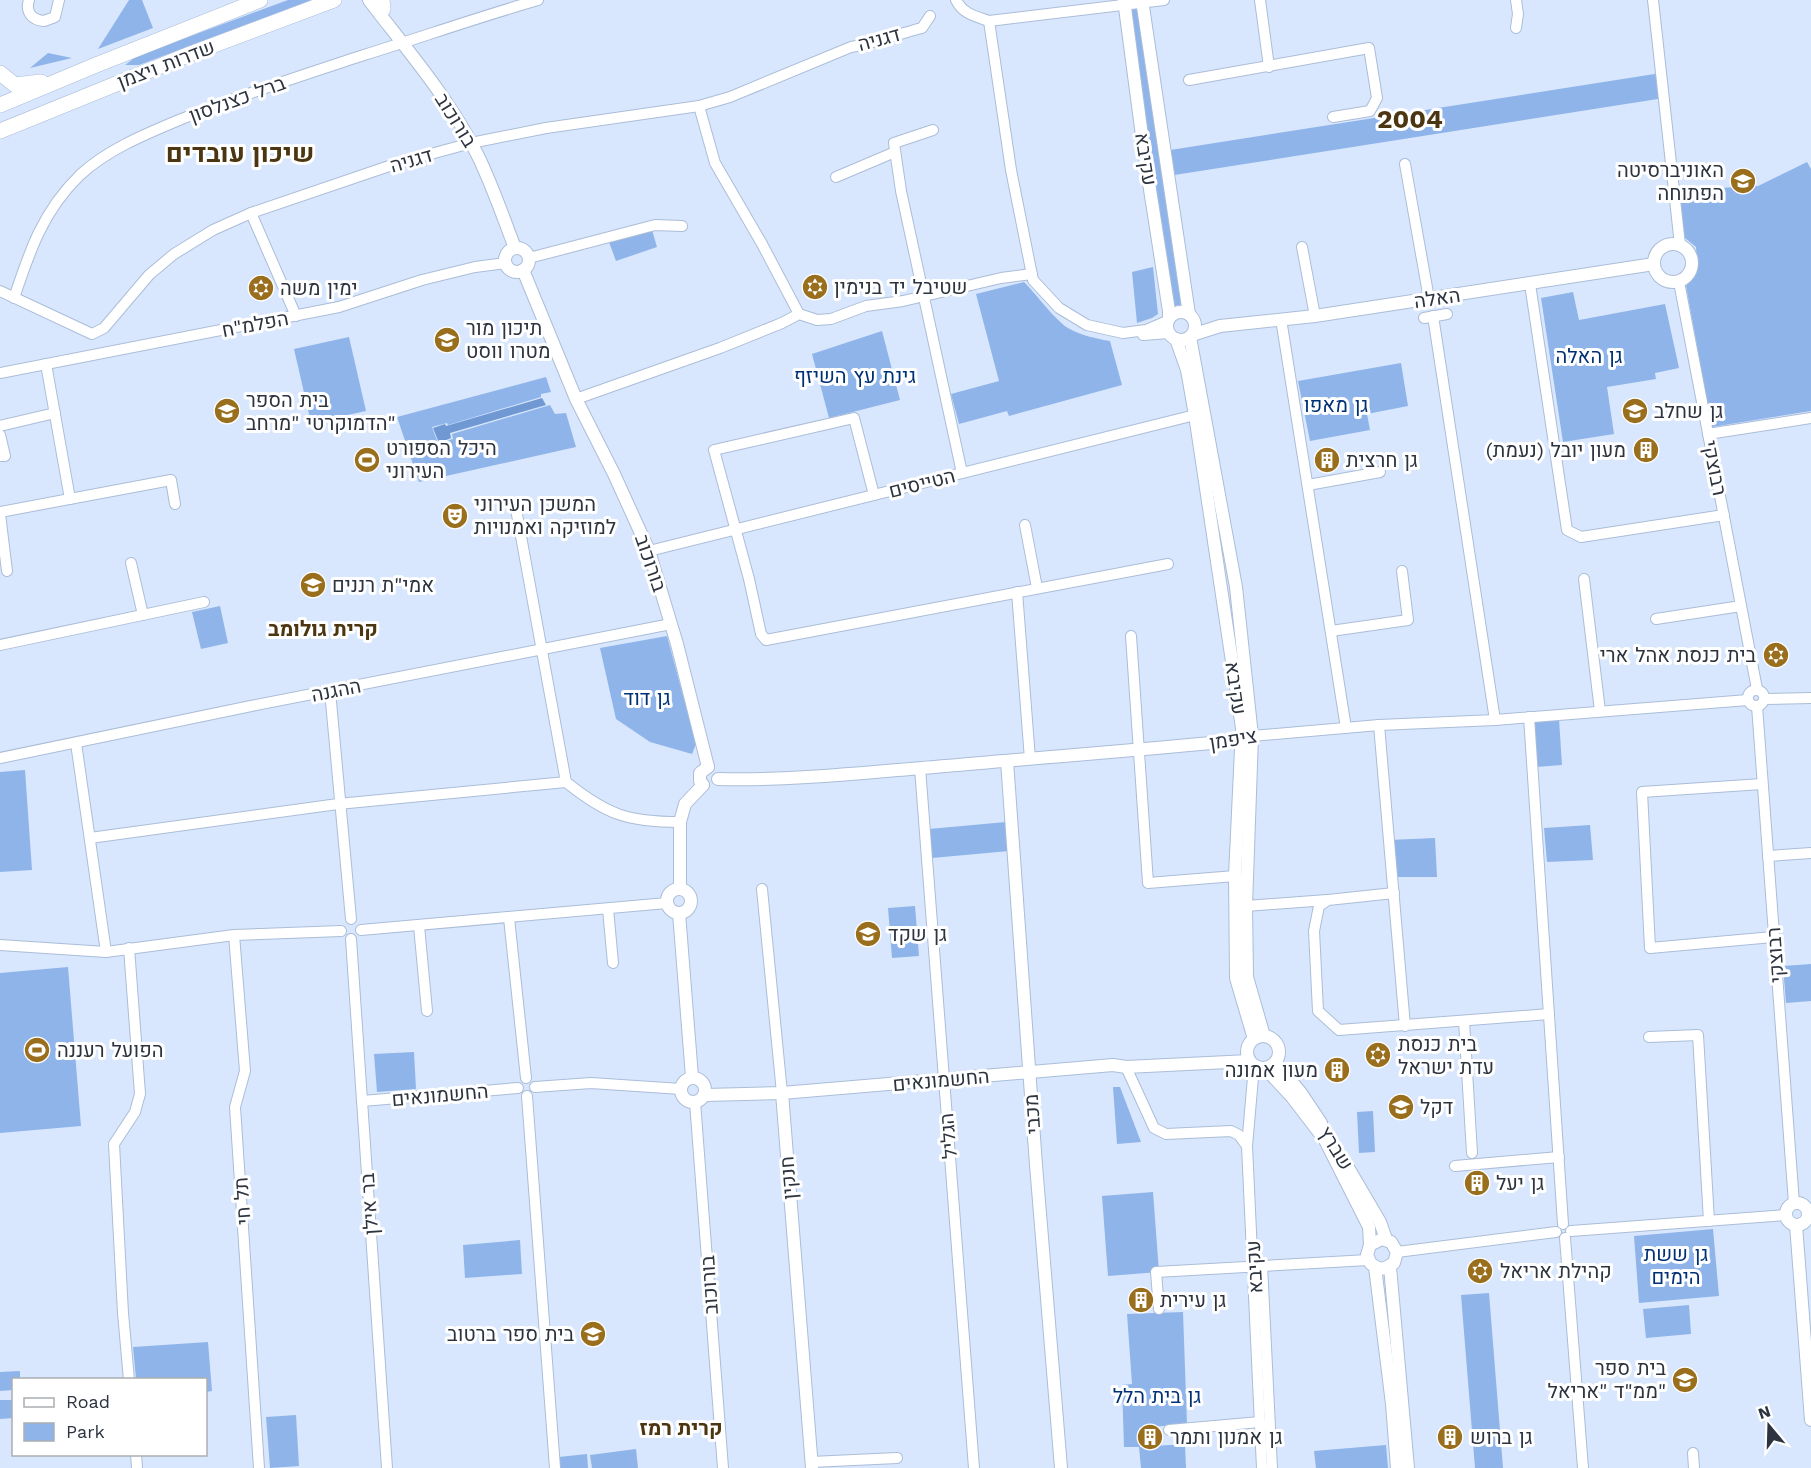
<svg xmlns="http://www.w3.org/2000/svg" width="1811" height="1468" font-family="'Work Sans',Heebo,sans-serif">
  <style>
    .green { fill: #8fb4ea }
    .water { fill: #7098d3 }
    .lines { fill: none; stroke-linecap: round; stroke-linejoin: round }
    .minor-casing { stroke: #abbdd8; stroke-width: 12 }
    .tertiary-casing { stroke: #abbdd8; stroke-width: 14 }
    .secondary-casing { stroke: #abbdd8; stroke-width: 16 }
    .minor { stroke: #fff; stroke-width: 10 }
    .tertiary { stroke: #fff; stroke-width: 12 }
    .secondary { stroke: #fff; stroke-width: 15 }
    .labels { text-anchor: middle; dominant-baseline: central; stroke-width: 6; stroke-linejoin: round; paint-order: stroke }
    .street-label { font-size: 20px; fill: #2d343f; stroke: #fff }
    .poi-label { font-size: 20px; fill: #2d343f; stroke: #fff; text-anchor: start }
    .park-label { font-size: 20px; fill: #003176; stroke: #fff }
    .neighbourhood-label { font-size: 21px; font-weight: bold; fill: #4c3611; stroke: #fff }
    .district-label { font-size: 26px; font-weight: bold; fill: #4c3611; stroke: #fff }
  </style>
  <rect width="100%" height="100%" fill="#d8e7fd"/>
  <g class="green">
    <polygon points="129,0 142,0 153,28 98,49"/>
    <polygon points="288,0 312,0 139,65 125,65 137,56"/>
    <polygon points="1139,8 1184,304 1171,307 1128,10"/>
    <polygon points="48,53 72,58 30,68"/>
    <polygon points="1661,73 1664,98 1168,176 1164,151"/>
    <path d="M1807 162 1811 169V411L1712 427 1686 286C1696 273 1697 263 1696 247L1685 238 1678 190 1758 186Z"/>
    <polygon points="652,230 657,247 616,261 609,242"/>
    <polygon points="1153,267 1158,314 1152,318 1137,323 1132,272"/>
    <path d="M1024 282C1037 295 1054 319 1068 328 1080 335 1097 339 1110 341L1122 385 1009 416 1007 411 959 424 951 394 999 381 976 294Z"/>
    <polygon points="1573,292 1579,320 1665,304 1679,368 1655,373 1656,379 1607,387 1614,434 1563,442 1541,298"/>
    <polygon points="882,331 900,400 829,418 812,354"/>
    <polygon points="349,337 366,411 311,423 294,349"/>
    <polygon points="1401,363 1408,406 1367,414 1370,430 1310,441 1298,381"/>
    <polygon points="546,377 551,392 541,394 541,397 448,425 447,423 432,427 438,443 453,439 452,434 550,405 555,414 566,413 576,447 419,482 397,417"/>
    <polygon points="220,606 228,643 201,649 192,612"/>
    <polygon points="667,636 696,744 692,754 650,742 616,719 600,648"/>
    <polygon points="1559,719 1562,765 1536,767 1533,721"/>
    <polygon points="25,770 32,870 0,872 0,772"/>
    <polygon points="1006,822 1009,851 932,858 929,829"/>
    <polygon points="1590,825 1593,860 1547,862 1544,828"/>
    <polygon points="1435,838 1437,877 1392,877 1389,840"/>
    <polygon points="915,906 919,956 892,958 888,908"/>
    <polygon points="1811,964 1811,1001 1786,1003 1783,966"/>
    <polygon points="68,967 81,1126 0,1133 0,973"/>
    <polygon points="414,1052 416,1089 377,1092 374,1054"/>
    <polygon points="1113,1087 1120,1087 1141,1142 1117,1144"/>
    <polygon points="1373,1111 1375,1152 1359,1153 1357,1112"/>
    <polygon points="1153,1192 1159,1272 1108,1276 1102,1196"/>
    <polygon points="1713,1229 1719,1296 1639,1303 1634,1236"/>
    <polygon points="520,1240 522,1274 465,1278 463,1245"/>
    <polygon points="1489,1293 1503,1468 1475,1468 1461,1295"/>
    <polygon points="1689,1305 1691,1334 1646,1338 1643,1309"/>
    <polygon points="1183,1312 1187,1424 1139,1428 1140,1447 1185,1444 1186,1468 1141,1468 1139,1447 1124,1447 1122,1385 1132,1384 1127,1314"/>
    <polygon points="208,1342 212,1391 206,1392 206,1380 136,1379 133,1347"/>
    <polygon points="20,1371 20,1379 14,1380 13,1390 0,1391 0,1372"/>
    <polygon points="0,1400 13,1400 13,1418 0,1419"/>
    <polygon points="296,1415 299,1466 270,1468 266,1417"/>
    <polygon points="1386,1445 1388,1468 1316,1468 1314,1451"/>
    <polygon points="636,1449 638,1468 592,1468 590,1455"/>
    <polygon points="587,1454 588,1468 560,1468 559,1457"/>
  </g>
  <polygon class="water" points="542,398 546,405 450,433 451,438 439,443 433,428 445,424 446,426"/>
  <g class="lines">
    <g class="minor-casing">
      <g id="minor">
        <path d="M29 0C25 12 32 20 44 21L55 17 59 0"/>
        <path d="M956 0C963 14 975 16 989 21L1164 0"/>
        <polyline points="1260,0 1269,67"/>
        <polyline points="1653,0 1680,245"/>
        <polyline points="989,21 1011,170 1033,280 1059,308 1087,325 1123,333 1146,330 1167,321"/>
        <polyline points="1516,28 1518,14 1516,0"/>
        <polyline points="1189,80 1369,48 1377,98 1370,111 1333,117"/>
        <polyline points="699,106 715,163 762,244 799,314"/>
        <polyline points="933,130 894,143 901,191 962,473"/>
        <polyline points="1405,164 1429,299"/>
        <polyline points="836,177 895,152"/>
        <polyline points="251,213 296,316"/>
        <polyline points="1302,247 1315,316"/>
        <polyline points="529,258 655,225 682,226"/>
        <polyline points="1679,282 1757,689"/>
        <polyline points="1530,284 1567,530 1581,537 1724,515"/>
        <path d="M0 291 92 334 104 328 149 275 174 254 213 230 251 213 398 163 471 143 546 128 699 106 730 97 851 47C875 43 898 34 922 28L930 16"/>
        <path d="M14 298C30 250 43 211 80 175 108 149 148 133 184 118 243 94 303 75 364 55 422 37 479 17 538 0"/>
        <polyline points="1433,316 1495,720"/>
        <polyline points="1424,318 1447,314"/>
        <polyline points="1281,319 1346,728"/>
        <polyline points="1143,335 1169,333"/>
        <polyline points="46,364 70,499"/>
        <polyline points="0,373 339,307 422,280 475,267 506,263"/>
        <polyline points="576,399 720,348 782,323 799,314 817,320 831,319 866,306 903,301 1001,278 1032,274"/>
        <polyline points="0,426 55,413"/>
        <polyline points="1708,434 1811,418"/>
        <polyline points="0,435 5,456 0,456"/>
        <polyline points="1308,485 1380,472"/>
        <polyline points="874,495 854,418 714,450 749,579 761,634 766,640 1168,564"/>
        <path d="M516 509 566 782C607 815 628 822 680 822"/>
        <polyline points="0,512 171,480 175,504"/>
        <polyline points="0,514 7,571"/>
        <polyline points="1025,525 1037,588"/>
        <polyline points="649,551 1195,415"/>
        <polyline points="131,563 143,615"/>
        <polyline points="1584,579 1600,711"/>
        <polyline points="1017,592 1030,759"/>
        <polyline points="1656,619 1741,606"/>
        <polyline points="1331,631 1408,620 1402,571"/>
        <polyline points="1131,636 1148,883 1235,876"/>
        <polyline points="0,645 204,602"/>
        <circle cx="1756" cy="698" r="8"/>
        <polyline points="330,691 351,919"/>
        <polyline points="1765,699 1811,698"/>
        <polyline points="1757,706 1794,1203"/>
        <polyline points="1529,717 1563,1224"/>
        <polyline points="1379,725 1405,1026"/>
        <polyline points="1252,736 1379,725 1495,720 1748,700"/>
        <polyline points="76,743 106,952"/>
        <polyline points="0,758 251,706 671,624"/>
        <polyline points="920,768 974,1468"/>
        <polyline points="1762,784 1642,792 1650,948 1773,937"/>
        <polyline points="90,838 338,804 566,782"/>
        <polyline points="1768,856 1811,853"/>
        <polyline points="762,889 782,1093"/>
        <polyline points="1394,893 1328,900 1319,906 1314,931 1318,1011 1339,1030 1549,1014"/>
        <polyline points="1246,906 1327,900"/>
        <polyline points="608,909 613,963"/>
        <polyline points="509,918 526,1078"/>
        <polyline points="419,926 427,1011"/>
        <polyline points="361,930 667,903"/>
        <polyline points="234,935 245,1071 235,1107 259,1468"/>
        <polyline points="351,939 387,1468"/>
        <polyline points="0,945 106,952 234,935 341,931"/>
        <polyline points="129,948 140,1094 135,1112 114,1144 123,1313 129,1380"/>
        <polyline points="1464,1021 1472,1153"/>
        <polyline points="1649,1037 1698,1035 1709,1221"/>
        <polyline points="1254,1066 1247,1146 1262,1468"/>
        <polyline points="1126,1067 1154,1128 1166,1134 1231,1131 1239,1135 1247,1146"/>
        <polyline points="535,1087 591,1083 681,1089"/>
        <polyline points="527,1096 555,1468"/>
        <polyline points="362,1101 518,1088"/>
        <polyline points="695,1102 723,1468"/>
        <polyline points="1455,1166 1559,1157"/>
        <polyline points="1808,1212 1811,1212"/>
        <polyline points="1571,1231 1786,1215"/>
        <polyline points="1565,1238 1583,1468"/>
        <polyline points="1397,1252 1556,1232"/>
        <polyline points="1262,1265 1272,1468"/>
        <polyline points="1159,1309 1156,1272 1368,1260"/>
        <polyline points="1169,1430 1260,1422"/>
        <polyline points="1693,1453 1694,1468"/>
        <polyline points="136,1454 137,1468"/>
        <polyline points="811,1462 897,1458"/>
      </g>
    </g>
    <g class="tertiary-casing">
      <g id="tertiary">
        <path d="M369 0C407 50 449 98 477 154 492 184 503 217 515 248"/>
        <polyline points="1124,0 1144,151 1169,311 1169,318"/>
        <polyline points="1142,0 1189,314"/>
        <circle cx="1673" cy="263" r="19"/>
        <circle cx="517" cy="260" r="12"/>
        <polyline points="523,270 576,399 614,474 649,551 677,644 708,767"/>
        <circle cx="1181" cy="326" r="14"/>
        <polyline points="1192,335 1220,326 1315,316 1654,264"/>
        <polyline points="1190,337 1236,587 1252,736 1246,906 1247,977 1264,1036"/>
        <polyline points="1176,339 1187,370 1195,415 1242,728 1235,876 1236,978 1254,1039"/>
        <polyline points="1007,761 1036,1165 1061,1468"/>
        <path d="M718 779C793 781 870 772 946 766 1045 757 1143 750 1242 740L1248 737"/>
        <polyline points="703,785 700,781 700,773 708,767"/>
        <polyline points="680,889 680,822 685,804 703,785"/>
        <circle cx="679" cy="901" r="12"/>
        <polyline points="679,913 692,1077"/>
        <circle cx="1263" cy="1052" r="16"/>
        <polyline points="1276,1063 1301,1093 1321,1123"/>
        <polyline points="1266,1069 1292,1097 1325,1140 1369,1227 1370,1245 1367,1255 1371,1264 1380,1269 1385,1268 1394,1263 1397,1252 1391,1242 1382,1239 1370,1245"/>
        <circle cx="693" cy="1090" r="12"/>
        <polyline points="782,1093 812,1468"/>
        <polyline points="705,1095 782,1093 1113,1065 1126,1067 1249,1061"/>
        <polyline points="1346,1164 1380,1222 1386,1239"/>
        <circle cx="1797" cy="1214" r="11"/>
        <polyline points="1796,1225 1811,1420"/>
        <polyline points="1375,1267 1392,1404 1397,1468"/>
        <polyline points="1390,1267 1408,1468"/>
      </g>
    </g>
    <g class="secondary-casing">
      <g id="secondary">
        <polyline points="382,0 383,9"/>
        <polyline points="0,73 15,85 41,82"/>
        <polyline points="0,105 96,65 260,0"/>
        <polyline points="0,131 190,54 334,0"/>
      </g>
    </g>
    <use href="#minor" class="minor"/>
    <use href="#tertiary" class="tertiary"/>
    <use href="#secondary" class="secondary"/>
  </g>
  <defs>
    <g id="university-disc" transform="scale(1.35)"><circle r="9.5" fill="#996e1c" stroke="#fff"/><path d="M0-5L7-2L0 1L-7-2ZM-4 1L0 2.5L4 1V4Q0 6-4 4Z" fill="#fff"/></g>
    <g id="synagogue-disc" transform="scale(1.35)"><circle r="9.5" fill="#996e1c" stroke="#fff"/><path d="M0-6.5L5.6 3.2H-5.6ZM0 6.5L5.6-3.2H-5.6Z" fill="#fff"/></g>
    <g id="school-disc" transform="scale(1.35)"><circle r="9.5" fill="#996e1c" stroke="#fff"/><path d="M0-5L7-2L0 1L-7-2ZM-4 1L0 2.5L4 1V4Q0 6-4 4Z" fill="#fff"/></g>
    <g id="building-disc" transform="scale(1.35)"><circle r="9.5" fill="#996e1c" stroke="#fff"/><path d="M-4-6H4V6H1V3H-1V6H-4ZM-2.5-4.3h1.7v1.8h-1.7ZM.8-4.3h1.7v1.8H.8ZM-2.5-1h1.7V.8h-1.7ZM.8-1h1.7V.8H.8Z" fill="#fff"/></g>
    <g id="stadium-disc" transform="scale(1.35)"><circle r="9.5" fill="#996e1c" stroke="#fff"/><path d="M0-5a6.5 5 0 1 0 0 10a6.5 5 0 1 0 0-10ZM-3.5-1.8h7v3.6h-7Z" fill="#fff"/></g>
    <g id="theatre-disc" transform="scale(1.35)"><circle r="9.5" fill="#996e1c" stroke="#fff"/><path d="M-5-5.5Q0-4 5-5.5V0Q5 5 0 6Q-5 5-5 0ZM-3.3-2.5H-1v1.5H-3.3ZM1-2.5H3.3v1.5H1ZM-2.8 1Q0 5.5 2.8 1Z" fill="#fff"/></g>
  </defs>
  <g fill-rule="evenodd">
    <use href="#university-disc" x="1743" y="181"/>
    <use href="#synagogue-disc" x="815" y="287"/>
    <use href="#synagogue-disc" x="261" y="288"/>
    <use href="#school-disc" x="447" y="340"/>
    <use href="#school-disc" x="227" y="411"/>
    <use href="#school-disc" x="1635" y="411"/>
    <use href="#building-disc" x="1646" y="450"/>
    <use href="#stadium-disc" x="367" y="460"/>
    <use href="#building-disc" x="1327" y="460"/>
    <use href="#theatre-disc" x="455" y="516"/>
    <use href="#school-disc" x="313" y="585"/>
    <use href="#synagogue-disc" x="1776" y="655"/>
    <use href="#school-disc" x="868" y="934"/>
    <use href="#stadium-disc" x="37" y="1050"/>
    <use href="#synagogue-disc" x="1378" y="1055"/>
    <use href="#building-disc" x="1337" y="1070"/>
    <use href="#school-disc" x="1401" y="1107"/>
    <use href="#building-disc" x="1477" y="1183"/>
    <use href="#synagogue-disc" x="1480" y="1271"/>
    <use href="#building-disc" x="1141" y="1300"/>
    <use href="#school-disc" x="593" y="1334"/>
    <use href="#school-disc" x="1685" y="1380"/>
    <use href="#building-disc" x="1150" y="1437"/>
    <use href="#building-disc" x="1450" y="1437"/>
  </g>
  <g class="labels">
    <g class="street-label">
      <text transform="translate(879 39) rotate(-15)">דגניה</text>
      <text transform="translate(166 64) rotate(-21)">שדרות ויצמן</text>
      <text transform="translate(237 99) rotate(-20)">ברל כצנלסון</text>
      <text transform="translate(456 120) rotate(58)">בורוכוב</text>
      <text transform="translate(1146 159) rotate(81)">עקיבא</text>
      <text transform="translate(411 160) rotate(-16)">דגניה</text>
      <text transform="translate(1437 298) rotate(-8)">האלה</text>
      <text transform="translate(255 324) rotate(-11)">הפלמ"ח</text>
      <text transform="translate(1715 468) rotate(79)">רבוצקי</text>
      <text transform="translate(922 483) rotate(-14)">הטייסים</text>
      <text transform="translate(651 563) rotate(71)">בורוכוב</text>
      <text transform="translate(1236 688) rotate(82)">עקיבא</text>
      <text transform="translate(336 690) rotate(-11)">ההגנה</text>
      <text transform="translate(1233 739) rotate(-9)">ציפמן</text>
      <text transform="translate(1775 955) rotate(-94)">רבוצקי</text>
      <text transform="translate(941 1080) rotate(-5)">החשמונאים</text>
      <text transform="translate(440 1095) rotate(-5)">החשמונאים</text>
      <text transform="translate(1032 1114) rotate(-94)">מכבי</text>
      <text transform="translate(948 1136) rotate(-95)">הגליל</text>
      <text transform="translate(1336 1148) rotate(58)">שברץ</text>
      <text transform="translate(788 1178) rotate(-95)">חנקין</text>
      <text transform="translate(242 1201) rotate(-94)">תל חי</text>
      <text transform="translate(369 1204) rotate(-94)">בר אילן</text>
      <text transform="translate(1254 1267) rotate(-93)">עקיבא</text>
      <text transform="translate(709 1285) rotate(-94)">בורוכוב</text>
    </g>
    <g class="poi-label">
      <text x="1724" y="170" text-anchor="end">האוניברסיטה<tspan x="1724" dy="23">הפתוחה</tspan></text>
      <text x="834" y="287">שטיבל יד בנימין</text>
      <text x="280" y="288">ימין משה</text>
      <text x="466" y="328">תיכון מור<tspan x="466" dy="23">מטרו ווסט</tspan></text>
      <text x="246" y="400">בית הספר<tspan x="246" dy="23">הדמוקרטי "מרחב"</tspan></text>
      <text x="1654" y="411">גן שחלב</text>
      <text x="386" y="448">היכל הספורט<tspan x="386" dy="23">העירוני</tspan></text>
      <text x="1626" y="450" text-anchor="end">מעון יובל (נעמת)</text>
      <text x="1346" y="460">גן חרצית</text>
      <text x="474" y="504">המשכן העירוני<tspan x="474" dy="23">למוזיקה ואמנויות</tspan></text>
      <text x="332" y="585">אמי"ת רננים</text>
      <text x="1756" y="655" text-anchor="end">בית כנסת אהל ארי</text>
      <text x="888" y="934">גן שקד</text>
      <text x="1398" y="1044">בית כנסת<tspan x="1398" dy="23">עדת ישראל</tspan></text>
      <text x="57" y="1050">הפועל רעננה</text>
      <text x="1318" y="1070" text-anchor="end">מעון אמונה</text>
      <text x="1420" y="1107">דקל</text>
      <text x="1496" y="1183">גן יעל</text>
      <text x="1500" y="1271">קהילת אריאל</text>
      <text x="1160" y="1300">גן עירית</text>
      <text x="574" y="1334" text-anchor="end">בית ספר ברטוב</text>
      <text x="1666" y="1368" text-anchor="end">בית ספר<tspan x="1666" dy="23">ממ"ד "אריאל"</tspan></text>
      <text x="1170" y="1437">גן אמנון ותמר</text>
      <text x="1470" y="1437">גן ברוש</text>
    </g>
    <g class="park-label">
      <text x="1589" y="356">גן האלה</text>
      <text x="855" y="376">גינת עץ השיזף</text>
      <text x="1336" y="405">גן מאפו</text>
      <text x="647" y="698">גן דוד</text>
      <text x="1676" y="1254">גן ששת<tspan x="1676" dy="23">הימים</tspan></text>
      <text x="1157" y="1396">גן בית הלל</text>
    </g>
    <g class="neighbourhood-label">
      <text x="323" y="628">קרית גולומב</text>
      <text x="681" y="1427">קרית רמז</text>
    </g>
    <g class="district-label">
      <text x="1410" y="119">2004</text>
      <text x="240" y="153">שיכון עובדים</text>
    </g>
  </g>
  <rect x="12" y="1378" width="195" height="78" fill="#ffffff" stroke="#abaeb2" stroke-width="1.5"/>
  <rect x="24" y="1398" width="30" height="9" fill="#ffffff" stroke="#abaeb2" stroke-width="1.5"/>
  <text x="66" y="1408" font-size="18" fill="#2d343f">Road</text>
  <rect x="24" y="1423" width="30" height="18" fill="#8fb4ea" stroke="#abaeb2" stroke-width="1.5"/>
  <text x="66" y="1438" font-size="18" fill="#2d343f">Park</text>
  <g transform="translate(1769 1426) rotate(341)" stroke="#ffffff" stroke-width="4.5" paint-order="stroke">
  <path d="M0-4.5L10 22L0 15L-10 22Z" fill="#2d343f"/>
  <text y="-9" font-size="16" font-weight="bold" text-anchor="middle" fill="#2d343f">N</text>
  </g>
</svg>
